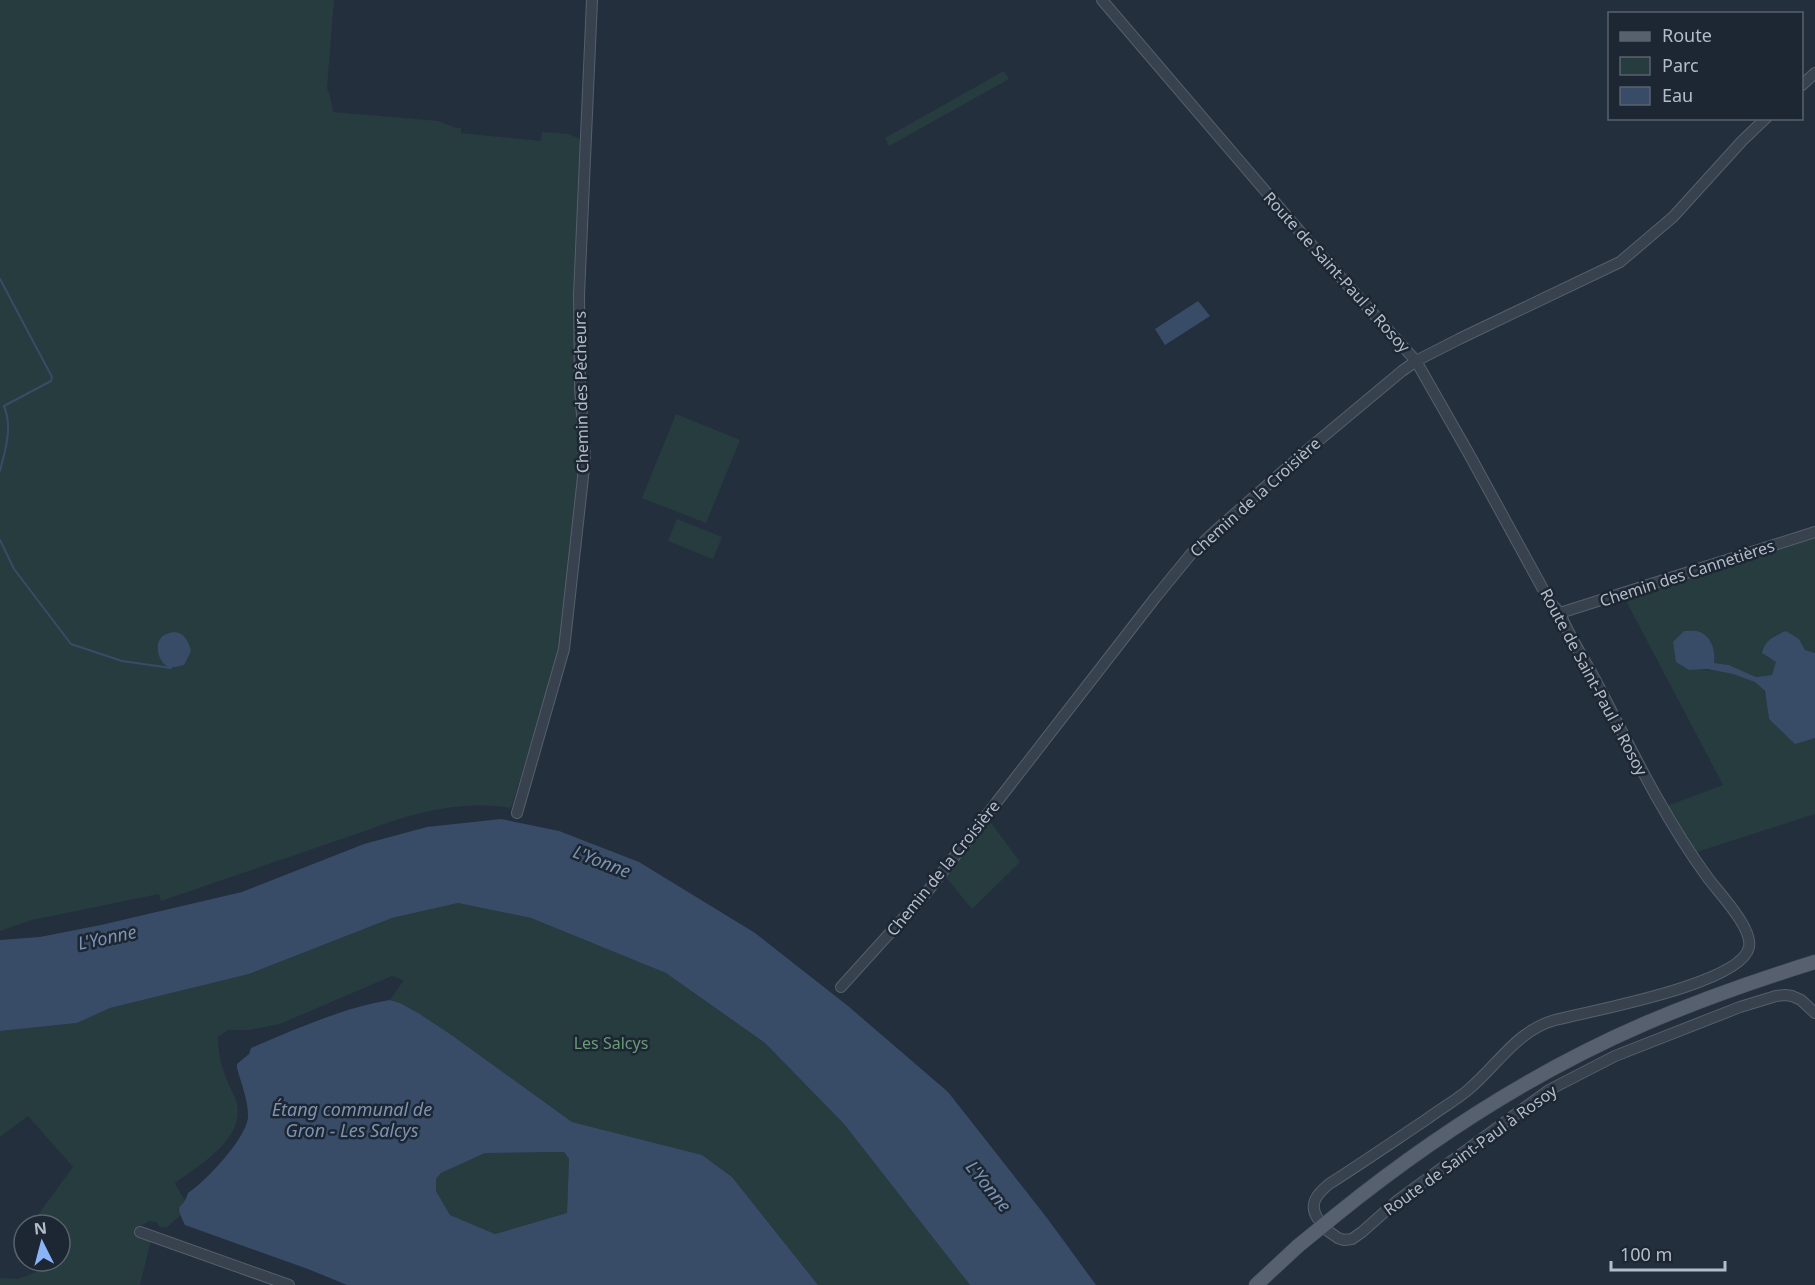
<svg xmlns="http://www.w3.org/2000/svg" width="1815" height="1285" font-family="'Noto Sans',sans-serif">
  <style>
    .green { fill: #263c3f }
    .water { fill: #394c67; fill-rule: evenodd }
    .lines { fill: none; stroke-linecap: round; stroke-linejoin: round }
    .stream { stroke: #394c67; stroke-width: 2 }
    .minor-casing { stroke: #565f6c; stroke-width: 12 }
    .major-casing { stroke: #414a57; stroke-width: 15 }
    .minor { stroke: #38414e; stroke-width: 10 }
    .major { stroke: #56606e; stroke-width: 14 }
    .major-bridge-casing { stroke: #414a57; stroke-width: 15; stroke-linecap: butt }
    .major-bridge { stroke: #56606e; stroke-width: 14 }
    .labels { text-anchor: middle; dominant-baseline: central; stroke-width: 5; stroke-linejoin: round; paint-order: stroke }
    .street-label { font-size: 16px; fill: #b4bcc9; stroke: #1d2633 }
    .park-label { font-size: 16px; fill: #6b9a76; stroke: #1d2633 }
    .water-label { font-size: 18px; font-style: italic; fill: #7c92b1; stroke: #1d2633 }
  </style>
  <rect width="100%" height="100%" fill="#242f3e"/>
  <g class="green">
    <path d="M0 0H334L327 88 330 95 333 112 439 121 453 127 461 128V133L541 141 542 132 569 134 580 139 582 144V456L561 647 511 808C466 800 413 812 371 829L161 901 159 894 32 920 0 931Z"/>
    <polygon points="1004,71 1009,79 889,146 885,138"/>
    <polygon points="676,414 740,440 706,523 642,498"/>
    <polygon points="677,519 722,537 713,559 668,541"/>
    <path d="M1815 532V653L1805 650 1799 639 1785 631 1773 636 1767 657 1777 662 1772 675 1756 677 1729 665 1714 663C1717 648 1710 640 1699 631L1688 670C1707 669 1755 672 1764 691 1768 698 1767 711 1769 719L1813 739 1815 738V814L1697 852 1664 807 1723 785 1624 597Z"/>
    <polygon points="989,820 1020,862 972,909 945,876"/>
    <path d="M458 903 531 918 666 973 765 1043 844 1124 970 1285H818L732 1177 702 1155 572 1122 453 1036 400 1003 390 1000 404 980 392 976 280 1024 249 1030H228L218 1037C218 1051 221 1065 226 1078 229 1087 235 1095 237 1104 245 1139 198 1166 175 1183L185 1201 178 1209 181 1215 167 1227H160L156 1222 149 1221 139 1227 138 1230 151 1240 140 1285H0V1278L18 1279 44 1269 38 1261H60V1225H35V1219L73 1167 28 1116 0 1137V1031L77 1023 110 1008 249 974 392 918Z"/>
    <polygon points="552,1152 564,1152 569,1159 567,1213 495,1234 450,1215 436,1191 436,1179 441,1173 485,1153"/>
  </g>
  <g class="water">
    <polygon points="1198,301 1210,316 1165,345 1155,329"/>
    <path d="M1684 631C1689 631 1696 630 1700 632 1712 637 1716 652 1714 663L1729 665 1756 677 1772 675 1776 662 1762 653C1764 641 1775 635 1786 631L1799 639 1805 650 1815 653V738L1795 744 1769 719 1765 691 1755 682 1733 674 1707 669 1689 670 1676 662 1673 642Z"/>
    <path d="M174 632C185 633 188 641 191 651L184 665C179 666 174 668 169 667 159 664 154 645 161 638 164 634 169 633 174 632Z"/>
    <polygon points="501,819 559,831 639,862 755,933 848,1006 948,1092 1047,1218 1096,1285 970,1285 844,1124 765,1043 666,973 531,918 458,903 392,918 249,974 110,1008 77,1023 0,1031 0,940 40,937 101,925 242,892 364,844 427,827"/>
    <path d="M390 1000 400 1003 418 1013 453 1036 572 1122 702 1155 732 1177 818 1285H347L308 1269 185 1225C173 1199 182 1213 188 1193 206 1181 245 1140 248 1118 249 1102 241 1083 237 1068V1064L249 1054 251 1048C296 1029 342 1008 390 1000ZM552 1152H564L569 1159 567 1213 495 1234 450 1215 436 1191V1179L441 1173 485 1153Z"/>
  </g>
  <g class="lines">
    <g class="stream">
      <path d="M0 279 52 377 51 381 4 406C13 428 5 450 0 471"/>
      <polyline points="0,540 14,569 71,644 122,661 171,668"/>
    </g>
    <g class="minor-casing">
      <g id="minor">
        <path d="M1102 0 1308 241 1416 361 1469 454 1550 602 1560 613C1570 639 1586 661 1598 685 1632 751 1664 818 1708 878 1719 893 1753 928 1749 947 1742 984 1589 1011 1555 1020 1516 1031 1497 1066 1468 1090 1455 1101 1440 1109 1427 1119 1394 1141 1362 1163 1329 1184 1317 1194 1308 1204 1318 1219"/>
        <polyline points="1802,85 1815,73"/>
        <polyline points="1560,613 1815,532"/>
        <polyline points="517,813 564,649 583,477 585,457 580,388 579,295 592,0"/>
        <polyline points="841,987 927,892 1155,598 1191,554 1214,532 1312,446 1402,371 1416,361 1459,339 1620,262 1673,217 1742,141 1766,118"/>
        <polyline points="1328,1231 1338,1238 1344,1240 1352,1239 1362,1232 1398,1200 1549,1090 1615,1056 1740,1007 1776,996 1785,995 1792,996 1801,1000 1815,1013"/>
        <polyline points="140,1232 289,1285"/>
      </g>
    </g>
    <g class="major-casing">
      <g id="major">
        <path d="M1336 1215C1430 1139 1533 1072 1644 1024 1700 1000 1757 980 1815 962"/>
        <polyline points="1256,1285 1298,1246"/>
      </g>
    </g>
    <use href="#minor" class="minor"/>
    <use href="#major" class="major"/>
    <g class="major-bridge-casing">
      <polyline id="major-bridge" points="1298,1246 1336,1215"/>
    </g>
    <use href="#major-bridge" class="major-bridge"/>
  </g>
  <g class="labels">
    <g class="street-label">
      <text transform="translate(1337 272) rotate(48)">Route de Saint-Paul à Rosoy</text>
      <text transform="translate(581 392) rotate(-91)">Chemin des Pêcheurs</text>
      <text transform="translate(1255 497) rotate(-42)">Chemin de la Croisière</text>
      <text transform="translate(1687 573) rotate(-18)">Chemin des Cannetières</text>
      <text transform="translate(1594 682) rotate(62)">Route de Saint-Paul à Rosoy</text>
      <text transform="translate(943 868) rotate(-51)">Chemin de la Croisière</text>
      <text transform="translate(1470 1150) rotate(-36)">Route de Saint-Paul à Rosoy</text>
    </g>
    <g class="park-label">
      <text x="611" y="1043">Les Salcys</text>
    </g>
    <g class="water-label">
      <text transform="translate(602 861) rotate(21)">L'Yonne</text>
      <text transform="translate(107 937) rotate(-12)">L'Yonne</text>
      <text x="352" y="1109">Étang communal de<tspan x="352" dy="21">Gron - Les Salcys</tspan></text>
      <text transform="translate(989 1186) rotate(51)">L'Yonne</text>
    </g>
  </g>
  <rect x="1608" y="12" width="195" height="108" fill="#1d2633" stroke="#59626f" stroke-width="1.5"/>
  <rect x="1620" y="32" width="30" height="9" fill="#56606e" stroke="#59626f" stroke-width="1.5"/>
  <text x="1662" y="42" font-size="18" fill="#b4bcc9">Route</text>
  <rect x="1620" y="57" width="30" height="18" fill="#263c3f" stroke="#59626f" stroke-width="1.5"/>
  <text x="1662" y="72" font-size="18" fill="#b4bcc9">Parc</text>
  <rect x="1620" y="87" width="30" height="18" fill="#394c67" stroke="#59626f" stroke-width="1.5"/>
  <text x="1662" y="102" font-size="18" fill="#b4bcc9">Eau</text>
  <g transform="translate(42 1243) rotate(354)"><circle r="28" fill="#1d2633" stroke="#59626f" stroke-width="1.5"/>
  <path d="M0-4.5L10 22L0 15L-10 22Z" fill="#8ab4f8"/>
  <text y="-9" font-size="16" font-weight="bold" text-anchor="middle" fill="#b4bcc9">N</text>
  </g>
  <path d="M1611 1261v9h114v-9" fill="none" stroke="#b4bcc9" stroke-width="3"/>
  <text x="1620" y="1261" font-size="18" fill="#b4bcc9" stroke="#1d2633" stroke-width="4.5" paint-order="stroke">100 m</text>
</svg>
